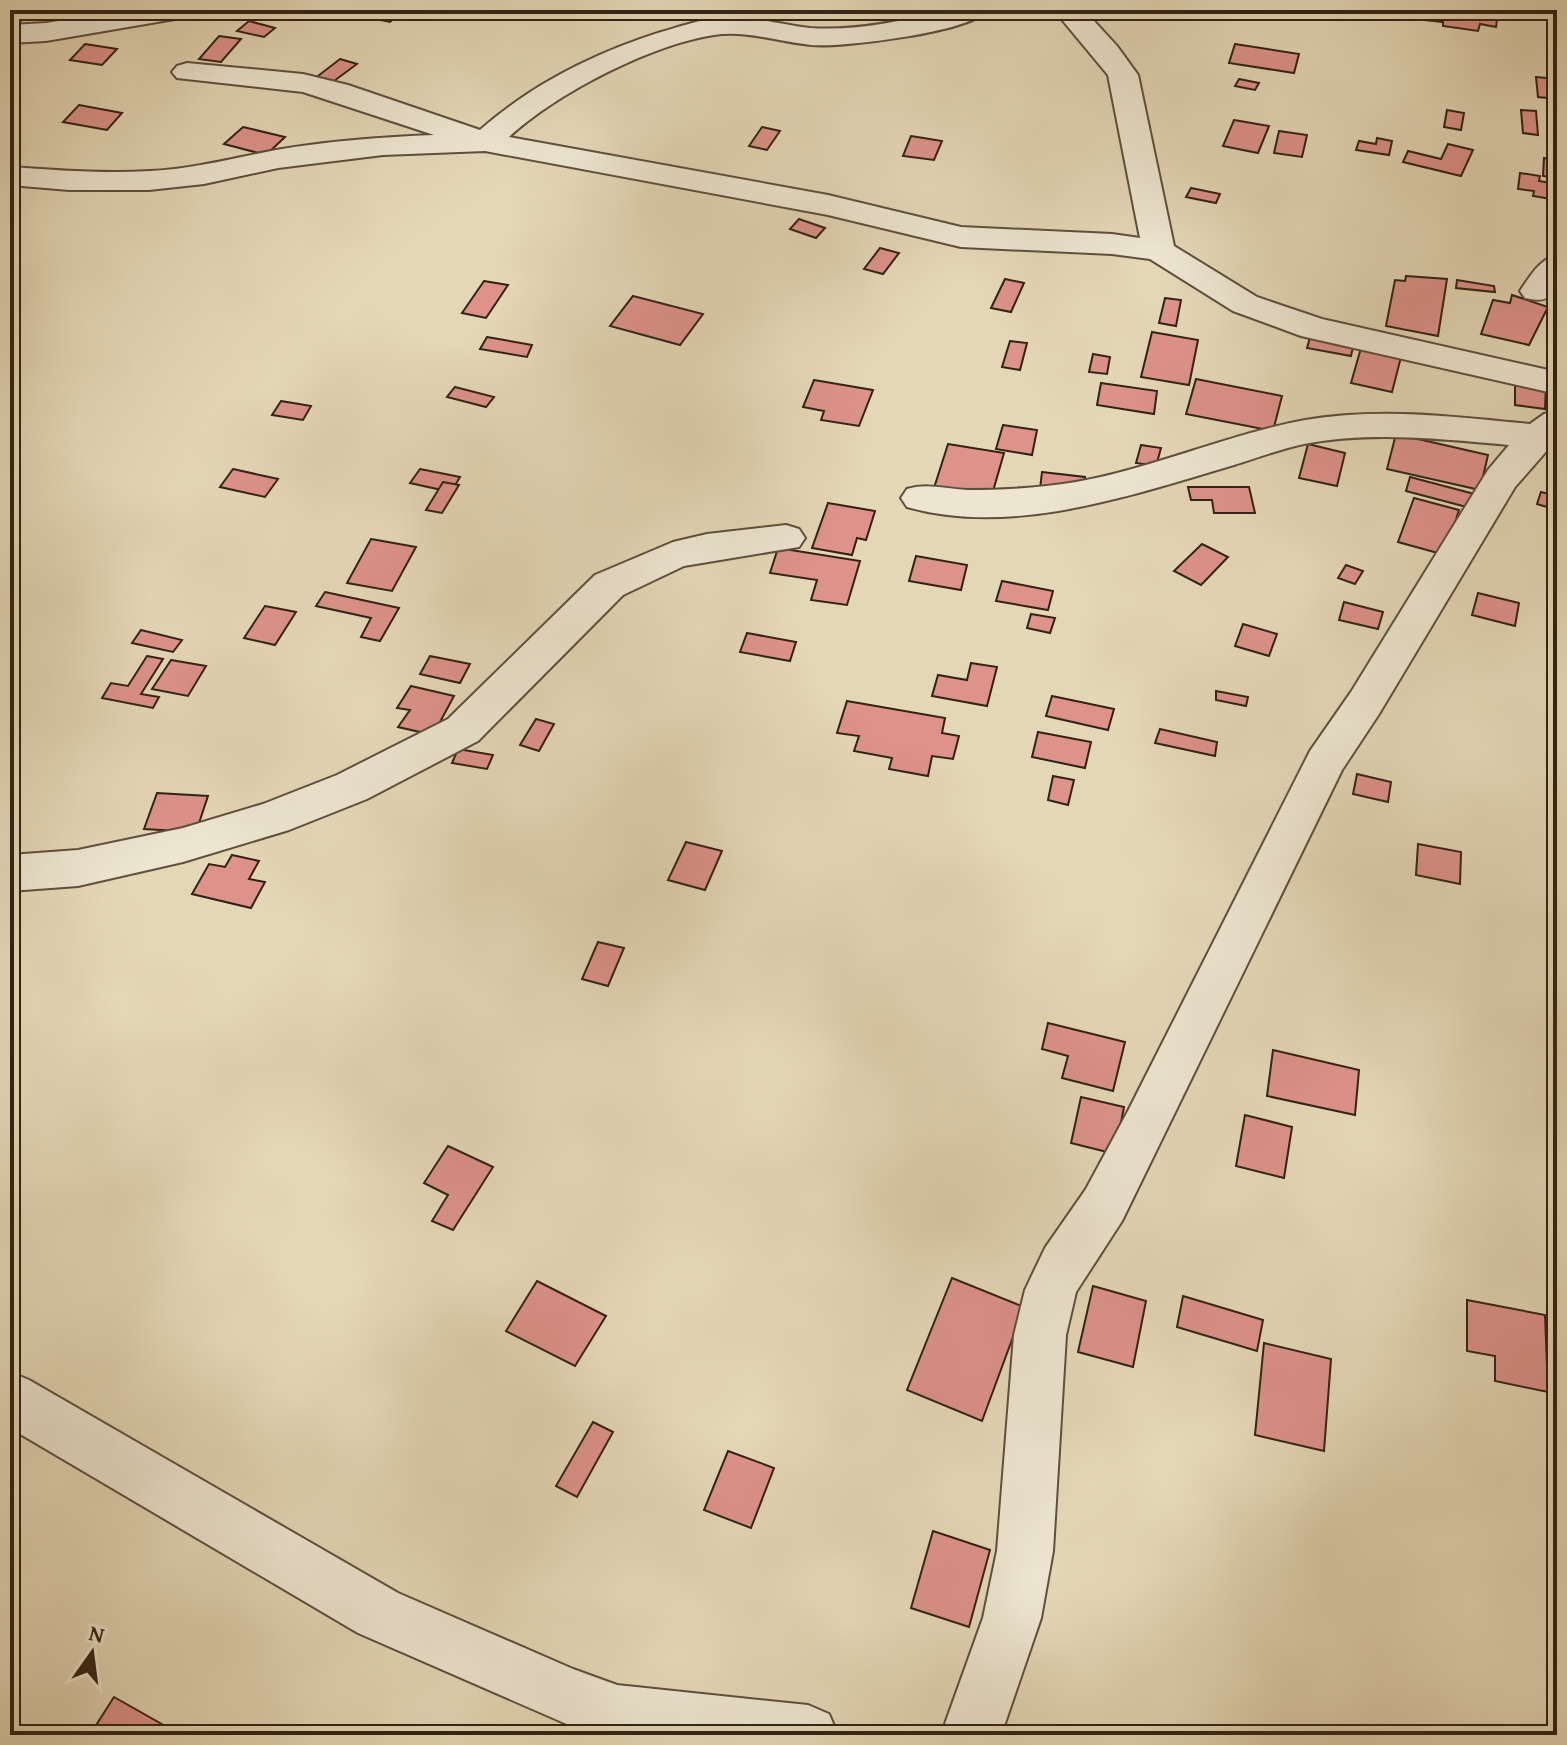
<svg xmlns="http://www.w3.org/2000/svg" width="1567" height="1745" font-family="'Gentium Book Plus',serif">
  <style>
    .building { fill: #dd928a; stroke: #312215; stroke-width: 2 }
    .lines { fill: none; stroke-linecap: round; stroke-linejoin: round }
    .street-casing { stroke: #5e4f3d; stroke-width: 4 }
    .street { fill: #ede5d0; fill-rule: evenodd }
  </style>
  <rect width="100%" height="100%" fill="#e4d7b6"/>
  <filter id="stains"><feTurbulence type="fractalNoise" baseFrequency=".0025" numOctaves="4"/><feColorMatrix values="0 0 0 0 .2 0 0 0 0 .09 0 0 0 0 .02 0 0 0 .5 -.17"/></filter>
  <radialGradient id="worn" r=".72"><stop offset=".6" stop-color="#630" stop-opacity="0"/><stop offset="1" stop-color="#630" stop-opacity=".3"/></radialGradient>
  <g class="building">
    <polygon points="10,10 15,10 30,12 20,22 10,21"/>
    <polygon points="349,10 402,10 390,22 346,13"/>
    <polygon points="1387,10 1492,10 1498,13 1496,27 1480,24 1478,31 1443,26 1443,22 1385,16"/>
    <polygon points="249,21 275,28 264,37 237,31"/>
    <polygon points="219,36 241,39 221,62 199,59"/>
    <polygon points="85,44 117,49 102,65 70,60"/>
    <polygon points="1235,44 1299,54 1294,73 1229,63"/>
    <polygon points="340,59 357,64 330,84 314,79"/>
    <polygon points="1536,77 1557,79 1557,99 1538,97"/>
    <polygon points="1239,79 1259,83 1255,90 1235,86"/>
    <polygon points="79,105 122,113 107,130 63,122"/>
    <polygon points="1447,110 1464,113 1461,130 1444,127"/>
    <polygon points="1521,110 1536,111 1538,135 1523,133"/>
    <polygon points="1234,120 1269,126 1258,153 1223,146"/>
    <polygon points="243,127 285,137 266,155 224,144"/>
    <polygon points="762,127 780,131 767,150 749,146"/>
    <polygon points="1279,131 1307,135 1302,157 1274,153"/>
    <polygon points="911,136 942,141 934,160 903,156"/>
    <polygon points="1377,138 1392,141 1389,155 1356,150 1359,141 1376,144"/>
    <polygon points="1448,144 1473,150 1461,176 1403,162 1408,151 1441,159"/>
    <polygon points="1544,158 1557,160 1557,178 1543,176"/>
    <polygon points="1520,173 1540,176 1539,181 1557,184 1557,200 1533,196 1534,191 1518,189"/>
    <polygon points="1191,188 1220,194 1216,203 1186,197"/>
    <polygon points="799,219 825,228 816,238 790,229"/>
    <polygon points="880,248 899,253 883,274 864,269"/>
    <polygon points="1406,276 1447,279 1438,336 1386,326 1395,280 1405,281"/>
    <polygon points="1005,279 1024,283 1011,312 991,308"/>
    <polygon points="1457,280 1494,286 1495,292 1456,288"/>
    <polygon points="484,281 508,285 486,318 462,313"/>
    <polygon points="1512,295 1548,307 1529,345 1481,334 1493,300 1510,303"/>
    <polygon points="633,296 703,314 680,345 610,326"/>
    <polygon points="1165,298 1181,300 1176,326 1159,323"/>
    <polygon points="1152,332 1198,340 1189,385 1141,377"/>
    <polygon points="1311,334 1354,343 1351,356 1307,348"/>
    <polygon points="487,337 532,345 527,357 480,349"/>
    <polygon points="1010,341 1027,343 1020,370 1002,367"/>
    <polygon points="1361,348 1401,357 1392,392 1351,383"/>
    <polygon points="1093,354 1110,357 1107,374 1089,372"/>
    <polygon points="1196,379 1282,396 1273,431 1186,414"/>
    <polygon points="814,380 873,390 859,426 821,420 824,411 803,407"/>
    <polygon points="1515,381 1546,386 1545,409 1515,405"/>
    <polygon points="1101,383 1157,391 1154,414 1097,405"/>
    <polygon points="455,387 494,397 486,407 447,397"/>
    <polygon points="281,401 311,406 303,420 272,415"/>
    <polygon points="1003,425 1037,430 1032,455 996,449"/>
    <polygon points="1396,434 1488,455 1480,490 1387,469"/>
    <polygon points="948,444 1004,453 991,498 934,488"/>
    <polygon points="1308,444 1345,453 1337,486 1299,478"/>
    <polygon points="1141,445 1161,448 1156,466 1136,463"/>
    <polygon points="233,469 278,479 265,497 220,487"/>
    <polygon points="420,469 460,477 451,492 410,483"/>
    <polygon points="1042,472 1085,477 1084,494 1040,489"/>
    <polygon points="1410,477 1482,496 1478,510 1406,491"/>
    <polygon points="443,482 459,485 442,513 426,510"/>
    <polygon points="1188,487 1249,487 1255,513 1214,513 1212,500 1191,500"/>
    <polygon points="1541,492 1557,496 1557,510 1537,504"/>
    <polygon points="1414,498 1459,510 1445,555 1398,542"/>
    <polygon points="828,503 875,511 866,540 857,538 852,555 812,548"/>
    <polygon points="371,539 416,547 392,591 347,583"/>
    <polygon points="1202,544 1228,557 1201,585 1174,571"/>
    <polygon points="778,548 860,561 847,605 811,600 817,580 770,573"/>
    <polygon points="916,556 967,565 961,590 909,581"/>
    <polygon points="1346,565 1363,571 1355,584 1338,578"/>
    <polygon points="1002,581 1053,591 1048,610 996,601"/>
    <polygon points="325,592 399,608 380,641 361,637 371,618 316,606"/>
    <polygon points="1478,593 1519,603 1515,626 1472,615"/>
    <polygon points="1344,602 1383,612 1378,629 1339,620"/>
    <polygon points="265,606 296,612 275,645 244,638"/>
    <polygon points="1031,614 1055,618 1050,633 1027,628"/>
    <polygon points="1243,624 1277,634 1269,656 1235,646"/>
    <polygon points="141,630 182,640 173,652 132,643"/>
    <polygon points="747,633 796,642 790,661 740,652"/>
    <polygon points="147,656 163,659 141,694 159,697 153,708 102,698 111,683 128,686"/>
    <polygon points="430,656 470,664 460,683 420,674"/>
    <polygon points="171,660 206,666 188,696 152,689"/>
    <polygon points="971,663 997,667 987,706 932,696 938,675 967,680"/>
    <polygon points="411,686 454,696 433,735 398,727 410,710 397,708"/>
    <polygon points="1216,691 1248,697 1246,706 1216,700"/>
    <polygon points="1052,696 1114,709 1108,730 1046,716"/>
    <polygon points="847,701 945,718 942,733 959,736 953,759 932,756 928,776 889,769 892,758 854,751 859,736 837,733"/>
    <polygon points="536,719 554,724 539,751 520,745"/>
    <polygon points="1160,729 1217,742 1215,756 1155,743"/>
    <polygon points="1038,732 1091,742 1085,768 1032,757"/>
    <polygon points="458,749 493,755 487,769 452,763"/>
    <polygon points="1357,774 1391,782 1388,802 1353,794"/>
    <polygon points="1053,776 1074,780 1068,805 1048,800"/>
    <polygon points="157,793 208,796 196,832 144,829"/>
    <polygon points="686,842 722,851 705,890 668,880"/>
    <polygon points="1418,844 1461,852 1460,884 1416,875"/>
    <polygon points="232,855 259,861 249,879 265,882 251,908 192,894 209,864 225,867"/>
    <polygon points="598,942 624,948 608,986 582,979"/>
    <polygon points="1048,1023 1125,1042 1113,1091 1062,1078 1068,1056 1042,1049"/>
    <polygon points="1273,1050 1359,1070 1355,1115 1267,1096"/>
    <polygon points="1081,1097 1124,1107 1115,1154 1071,1143"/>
    <polygon points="1245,1115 1292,1127 1284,1178 1236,1166"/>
    <polygon points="448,1146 493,1167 453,1230 432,1221 448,1195 424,1183"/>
    <polygon points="952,1278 1024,1307 982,1421 907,1390"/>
    <polygon points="537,1281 606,1316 575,1366 506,1331"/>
    <polygon points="1093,1286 1146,1301 1133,1367 1078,1352"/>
    <polygon points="1183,1296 1263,1320 1257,1351 1177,1327"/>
    <polygon points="1467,1300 1545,1315 1548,1392 1495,1381 1495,1356 1467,1351"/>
    <polygon points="1264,1343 1331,1359 1324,1451 1255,1435"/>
    <polygon points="593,1422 613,1432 577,1497 556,1486"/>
    <polygon points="728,1451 774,1468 751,1528 704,1510"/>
    <polygon points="933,1531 990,1550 969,1627 911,1608"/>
    <polygon points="114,1697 181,1735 102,1735 93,1730"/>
  </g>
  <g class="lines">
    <g class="street-casing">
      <g id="street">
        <polygon points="125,10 189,10 185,16 175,19 46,41 10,43 10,25 46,23"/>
        <path d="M943 10H987C972 32 841 48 811 45 779 42 747 30 714 35 650 45 557 93 509 137L828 195 961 227 1112 234 1140 238 1108 75 1054 10H1084L1117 46 1138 75 1174 246 1257 297 1322 319 1557 372V394L1301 336 1233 311 1150 259 1112 254 961 247 828 215 485 151 383 155 278 168 204 184 149 190H69L10 185V167C56 170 104 174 150 171 193 169 234 158 276 150 328 141 382 137 434 135L303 92 177 78 172 72 177 66 187 63 303 74 348 85 480 130C532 84 595 53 661 32 682 26 704 18 726 17 754 16 782 25 810 28 855 31 900 22 943 10Z"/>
        <path d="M1557 255C1557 281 1561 307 1525 298L1520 291C1530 276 1540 259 1557 255Z"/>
        <path d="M1557 410V439L1515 487 1379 714 1342 770 1122 1221 1076 1292 1066 1335 1053 1551 1041 1618 1001 1735H941L983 1618 997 1551 1014 1335 1025 1290 1045 1248 1086 1189 1128 1111 1310 751 1351 692 1488 470 1509 445C1441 439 1371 431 1304 444 1280 449 1257 458 1234 465 1132 495 1013 537 907 507L901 498 907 489C927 483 946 489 967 490 1004 490 1040 488 1076 482 1154 468 1229 434 1305 420 1380 407 1456 417 1530 424L1544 414Z"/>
        <polygon points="786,525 799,529 805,538 799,547 684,566 623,595 478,741 367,799 289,830 183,862 78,886 10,891 10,855 78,850 183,828 263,804 337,775 448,719 595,575 673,542 707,534"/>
        <polygon points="10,1372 29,1380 398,1593 573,1669 617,1685 808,1705 829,1714 838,1735 592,1735 358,1633 10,1428"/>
      </g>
    </g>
    <use href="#street" class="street"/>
  </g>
  <rect width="1567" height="1745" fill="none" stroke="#e4d7b6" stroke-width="40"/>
  <rect x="12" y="12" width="1543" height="1721" fill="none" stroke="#312215" stroke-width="4"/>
  <rect x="20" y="20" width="1527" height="1705" fill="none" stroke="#312215" stroke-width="2"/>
  <g transform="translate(92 1653) rotate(14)" stroke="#ede5d0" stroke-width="6" paint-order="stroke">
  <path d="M0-6L14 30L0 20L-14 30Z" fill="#312215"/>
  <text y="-12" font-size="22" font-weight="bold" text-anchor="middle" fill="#312215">N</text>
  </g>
  <rect width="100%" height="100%" filter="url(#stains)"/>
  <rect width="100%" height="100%" fill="url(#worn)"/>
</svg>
